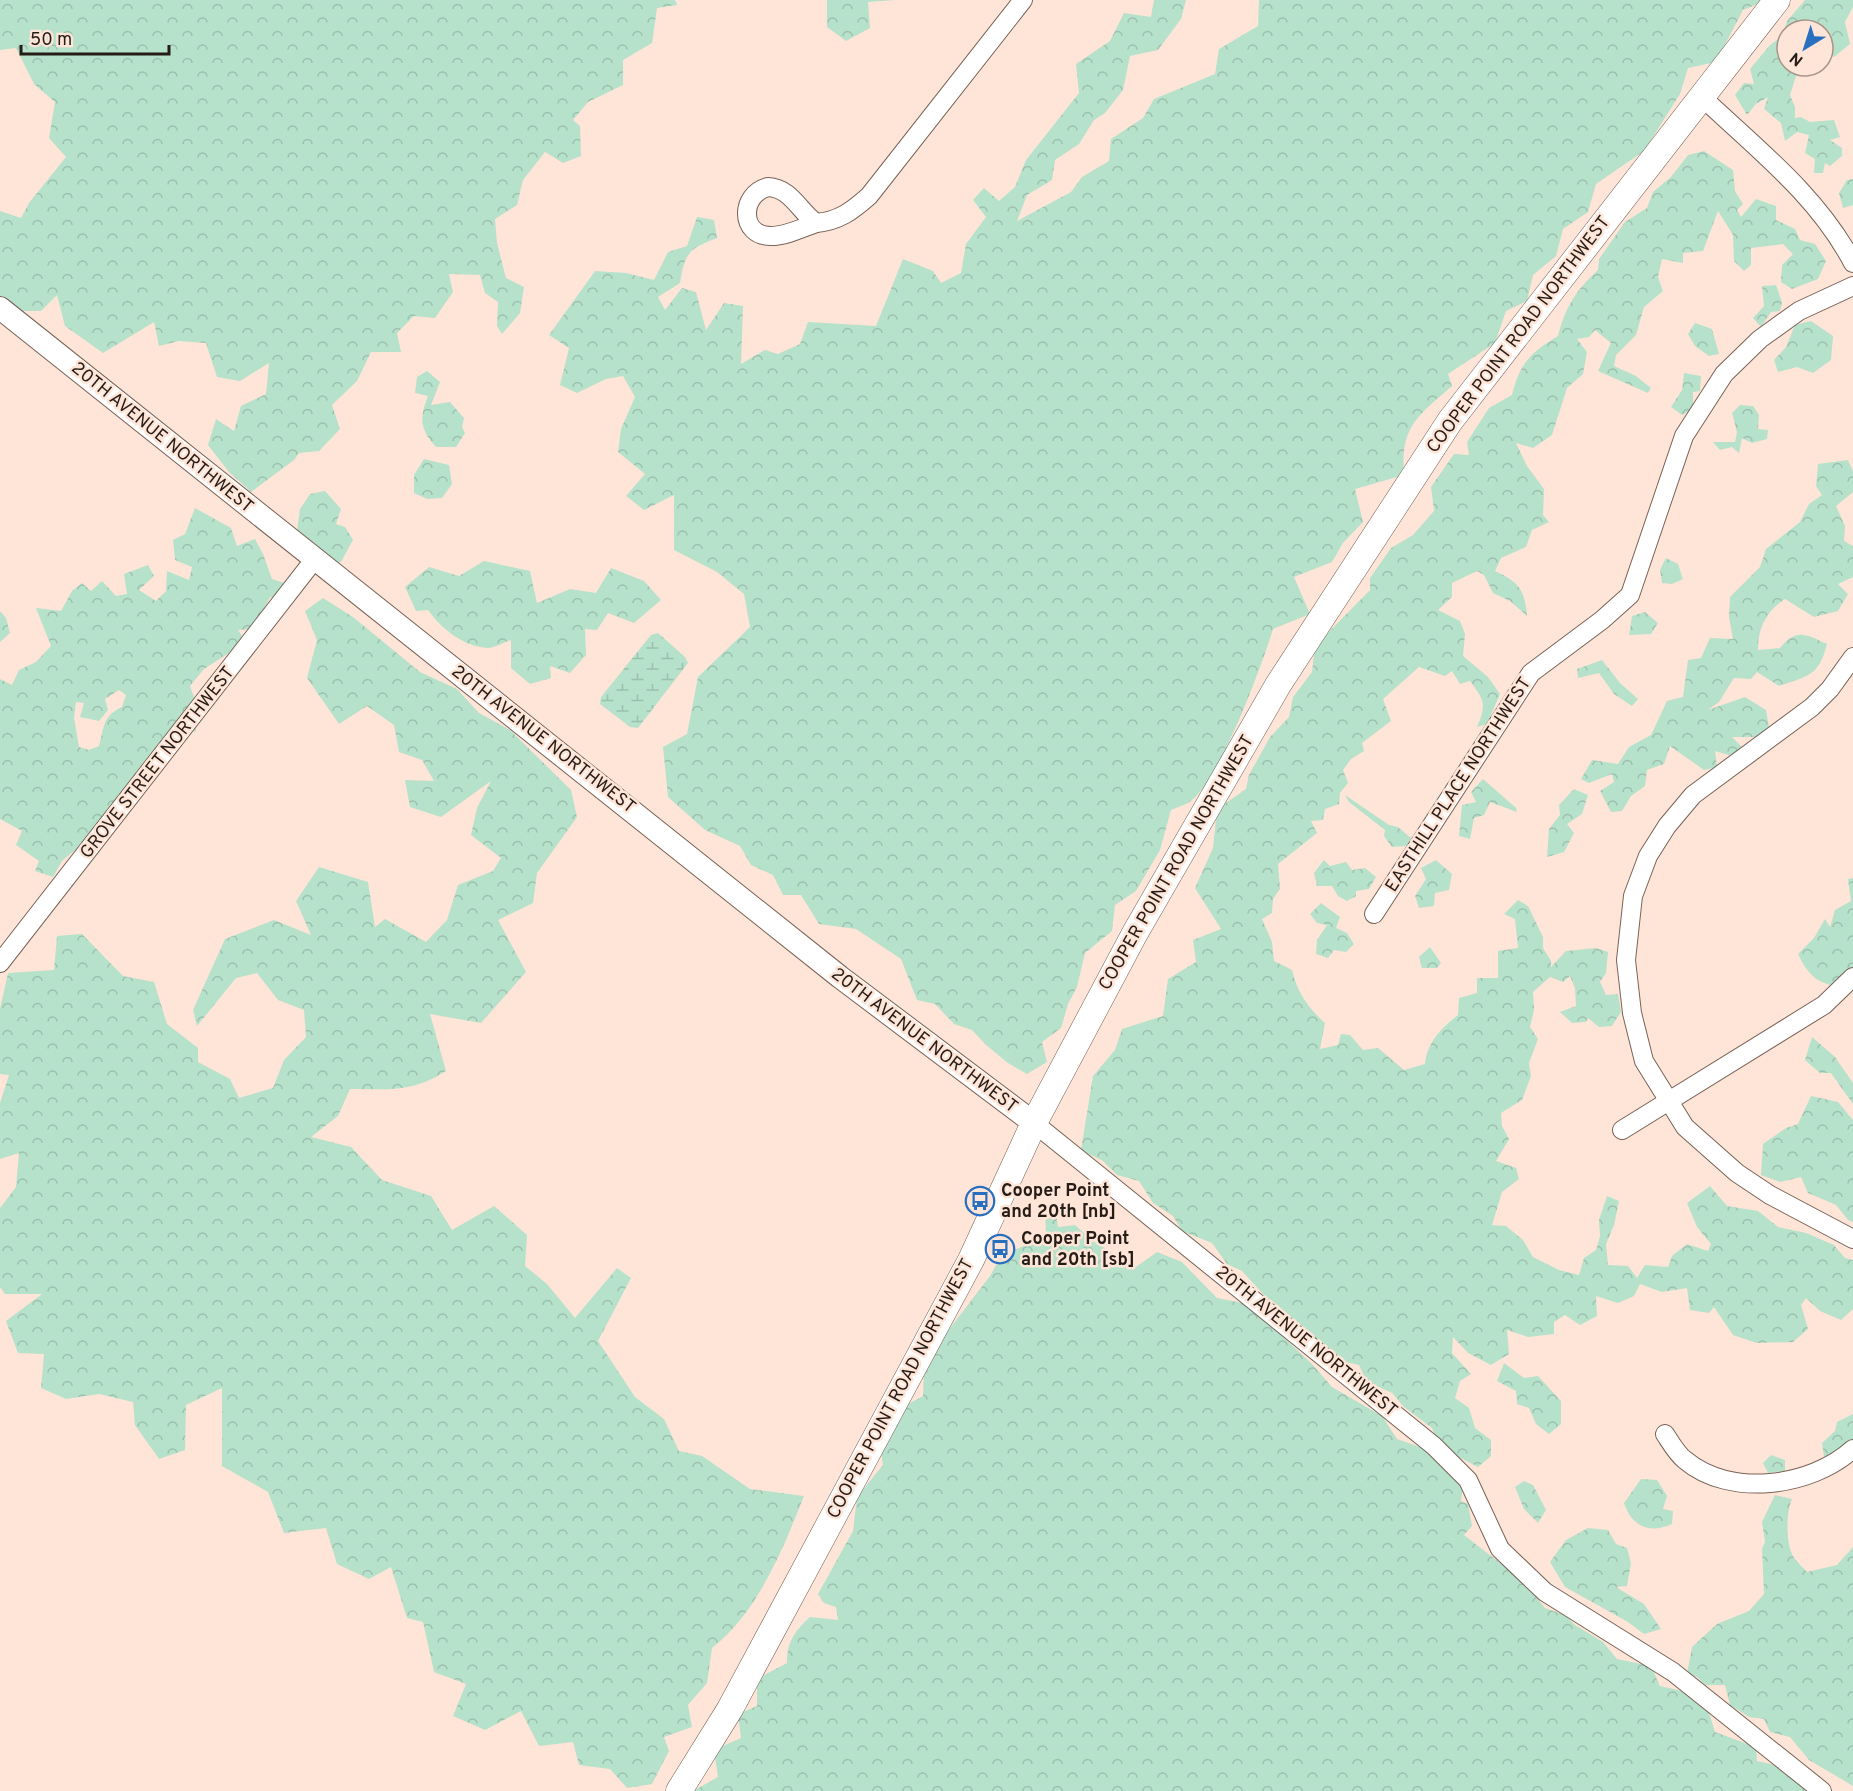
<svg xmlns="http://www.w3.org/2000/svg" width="1853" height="1791" font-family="Overpass,sans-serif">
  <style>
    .forest { fill: url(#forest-crowns); fill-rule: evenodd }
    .wetland { fill: url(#wetland-marsh) }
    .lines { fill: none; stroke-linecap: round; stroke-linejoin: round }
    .minor-casing { stroke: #786256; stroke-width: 20 }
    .tertiary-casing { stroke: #786256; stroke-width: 24 }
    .secondary-casing { stroke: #786256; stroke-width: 27 }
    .minor { stroke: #fff; stroke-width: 18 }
    .tertiary { stroke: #fff; stroke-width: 22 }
    .secondary { stroke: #fff; stroke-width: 26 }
    .labels { text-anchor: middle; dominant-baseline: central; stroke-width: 5; stroke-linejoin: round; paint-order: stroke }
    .street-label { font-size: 18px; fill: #251c17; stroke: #ffe5d7 }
    .poi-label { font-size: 18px; font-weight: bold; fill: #251c17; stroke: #ffe5d7; text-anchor: start }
  </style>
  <defs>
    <pattern id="forest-crowns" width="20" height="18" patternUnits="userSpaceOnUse" patternTransform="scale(1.5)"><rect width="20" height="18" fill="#b6e1cb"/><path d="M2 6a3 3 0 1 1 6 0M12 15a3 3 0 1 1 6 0" fill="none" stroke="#9cc0ae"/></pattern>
    <pattern id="wetland-marsh" width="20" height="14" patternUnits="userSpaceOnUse" patternTransform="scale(1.5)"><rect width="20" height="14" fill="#b6e1cb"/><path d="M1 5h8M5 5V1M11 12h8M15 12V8" fill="none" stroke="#9cc0ae"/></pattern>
  </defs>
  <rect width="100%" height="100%" fill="#ffe5d7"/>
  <g class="forest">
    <polygon points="0,0 675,0 677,5 657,8 652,43 623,60 623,85 588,102 573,120 580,126 581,156 563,163 545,152 523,180 517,205 495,219 497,243 506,278 524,287 520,313 502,334 497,326 498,302 485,293 480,275 449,274 453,292 435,318 414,316 397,333 401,352 371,352 357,381 332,405 340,429 319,451 299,453 294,460 251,492 229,472 208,445 216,419 234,431 241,406 266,394 269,363 240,381 217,377 206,343 179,341 159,346 154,322 103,353 65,326 57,295 41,311 18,311 0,299 0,211 21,218 29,203 66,157 49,138 55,102 34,84 16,48 0,50"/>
    <polygon points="827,0 895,0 868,2 870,28 846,41 827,27"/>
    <path d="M1154 0H1186L1181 19 1158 50 1130 56 1123 90 1105 113 1094 120 1079 144 1055 160 1052 180 1027 195 1017 221 1071 192 1082 177 1109 161 1111 139 1143 118 1154 99 1215 74 1219 49 1258 26 1259 0H1768L1743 10 1716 62 1688 68 1680 94 1644 151 1596 184 1588 212 1563 229 1556 256 1533 275 1527 301 1506 311 1495 343 1448 374 1452 386C1418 416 1400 426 1404 475L1355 489 1363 522 1343 543 1332 562 1294 577 1310 614 1273 629C1262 666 1220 778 1192 800 1187 805 1177 807 1171 810L1160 850 1136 891 1115 905 1112 931 1085 953 1077 987 1068 1004 1061 1028 1042 1042 1047 1062 1027 1074 1008 1063 985 1044 972 1030 954 1024 935 1004 917 1000 901 959 856 929 819 924 801 895H783L773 875 751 865 740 846 705 830 668 797 663 747 687 734 698 677 750 627 744 594 717 572 674 550V495L644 510 626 496 645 474 618 452 621 429 635 397 623 376 606 379 577 393 560 385 569 348 549 335 595 271 626 273 654 280 668 252 687 246 697 217 714 220 717 238C688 249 685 253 680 283L658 297 665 310 682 288 696 292 706 330 724 303 743 306 741 364 765 350 778 354 800 344 808 322 876 326 903 259 933 271 941 283 961 273 966 244 986 217 973 200 984 188 999 201 1015 187 1026 160 1079 93 1076 64 1110 41 1124 13 1151 17Z"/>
    <polygon points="1805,0 1853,0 1853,7 1845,22 1850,44 1834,57 1823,50 1823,30 1787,30 1787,66 1812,66 1797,73 1790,95 1795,107 1795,118 1801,117 1810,122 1834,120 1840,137 1830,140 1842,148 1842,156 1830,166 1825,163 1823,173 1814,173 1815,159 1805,153 1809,135 1797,132 1785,141 1781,123 1764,109 1768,97 1756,104 1747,115 1735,95 1744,83 1754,84 1750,69 1770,45 1782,36 1787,21"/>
    <path d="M1704 151 1733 170 1735 191 1743 204 1737 210 1741 217 1756 199 1776 206V220L1795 229 1800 240 1815 244 1826 261 1818 279 1792 289 1781 282 1782 265 1793 254 1783 244 1751 248V265L1744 271 1734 261 1733 235 1718 211 1703 251 1683 253V263L1662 259 1658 277 1663 291 1644 307 1636 335 1616 355 1614 366 1636 376 1651 388 1648 393 1598 371 1611 343 1595 330 1589 337 1577 339 1587 352 1583 374 1567 388 1552 435 1533 448 1516 443 1527 466 1544 489 1543 515 1549 522 1532 530 1526 547 1501 558 1495 571C1519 582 1525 590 1527 616L1510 601 1493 593 1484 575 1477 571 1452 583V597L1438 610 1460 621 1465 634 1463 656 1488 677 1500 694 1487 724 1477 727C1487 704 1484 700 1470 681L1460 684 1452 671 1445 676 1419 667 1383 699 1391 721 1362 743 1364 751 1351 759 1343 770 1348 783 1340 793 1339 804 1325 809 1323 820 1311 821 1317 833 1278 864 1280 889 1273 899 1272 913 1262 919 1272 942 1274 961 1292 970C1297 992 1308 1008 1325 1023L1320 1049 1338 1045 1341 1034 1350 1035 1363 1050 1378 1048 1404 1070 1425 1064C1427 1043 1441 1028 1458 1015L1459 998 1477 993V978H1498V951L1518 948 1515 919 1504 914 1518 900 1528 906 1543 937V948L1551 961V967L1566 951 1596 948 1608 952 1606 973 1600 982 1606 995 1618 994 1621 1012 1612 1026 1599 1027 1588 1018 1586 1022 1572 1023 1560 1012 1576 1006 1575 988 1570 976 1563 982 1550 977 1533 992 1534 1010 1530 1027 1538 1039 1529 1063 1531 1076 1522 1100 1501 1113 1502 1126 1509 1139 1496 1161 1516 1168 1519 1179 1502 1192 1492 1225 1506 1226 1523 1240 1533 1257 1559 1270 1579 1275 1584 1258 1596 1250 1600 1236 1599 1220 1607 1196 1619 1201 1614 1225 1606 1244 1608 1265 1628 1266 1637 1278 1645 1265 1668 1267 1672 1256 1687 1244 1708 1251 1711 1244 1697 1227 1687 1203 1710 1186 1727 1206 1758 1211 1778 1227 1806 1233 1834 1245 1845 1258 1853 1260V1309L1841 1320 1820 1311 1806 1298 1801 1305 1808 1329 1793 1342 1757 1343 1733 1335 1714 1307 1709 1313 1690 1310 1687 1288 1662 1292 1640 1284 1634 1296 1618 1303 1596 1296 1597 1316 1580 1325 1565 1315 1554 1322V1334L1528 1337 1507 1330 1509 1354 1491 1365 1468 1353 1453 1337 1452 1353 1471 1374 1460 1381 1455 1398 1469 1408 1475 1428 1491 1440V1456L1478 1467 1445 1450 1463 1484 1461 1501 1468 1504 1472 1526 1464 1535 1522 1580 1545 1608 1565 1615 1575 1625 1603 1642 1617 1659 1651 1666 1660 1686C1697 1694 1705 1694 1715 1732L1756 1747 1757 1761 1790 1768 1806 1791H693L718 1777 714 1750 741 1738 738 1714 757 1706V1679L787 1663C786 1643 796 1629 810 1617L838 1620 836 1607 824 1603 818 1594 853 1531 857 1497 883 1465 880 1446 897 1410 923 1396 924 1369 937 1345 990 1276 1001 1256 1046 1236 1045 1208 1055 1206 1058 1227 1075 1225 1093 1241 1136 1267 1157 1252 1182 1262 1217 1298 1248 1304 1313 1365 1332 1387 1382 1416 1397 1439 1420 1447 1436 1438 1432 1428 1404 1407 1392 1393 1366 1381 1359 1365 1337 1360 1326 1347 1292 1327 1279 1306 1265 1296 1242 1271 1227 1264 1212 1243 1182 1231 1173 1216 1153 1203 1139 1181 1117 1175 1103 1161 1081 1150 1093 1076 1115 1050 1122 1029 1163 1016 1168 979 1196 962 1193 940 1221 929 1195 888 1213 848 1217 809 1246 789 1249 775 1270 737 1289 717 1293 697 1312 672 1315 646 1370 590V578L1391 548 1413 535 1434 511 1431 487 1454 454 1469 455 1467 442 1489 408 1512 395C1520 363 1530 353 1558 336 1565 308 1576 290 1598 270L1599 259 1625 222 1647 208 1653 192 1671 177 1688 155Z"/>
    <polygon points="1853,179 1853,205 1843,208 1839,193 1847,180"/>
    <polygon points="1776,285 1782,302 1780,311 1771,312 1761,327 1753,318 1764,306 1762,286"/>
    <polygon points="1811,321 1833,336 1831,360 1813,373 1797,367 1778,372 1774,360 1786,347 1795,325"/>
    <polygon points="1695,323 1712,329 1719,354 1709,356 1695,346 1688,334"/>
    <path d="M427 371 440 382 431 405 450 402 464 418 462 427 465 433 456 447H436C420 429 419 419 428 396L415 393 417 377Z"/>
    <polygon points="1684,373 1701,376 1700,391 1693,392 1693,409 1682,415 1671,407 1682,390"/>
    <polygon points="1740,405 1753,406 1759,415 1758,429 1768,430 1767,439 1752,443 1742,438 1739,453 1732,447 1720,450 1713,442 1735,442 1737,432 1732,413"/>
    <polygon points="424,459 449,465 452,484 442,498 427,499 414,493 414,475"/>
    <path d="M1848 460 1853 471V492L1836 506 1845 526 1844 541 1853 546V577L1838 584 1848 594 1838 611 1814 617 1785 599C1766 611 1758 628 1758 650L1780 648C1796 628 1806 634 1827 644 1819 676 1808 676 1779 686L1757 672 1751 679 1734 678 1719 702 1708 710 1745 697 1766 710 1769 727 1760 737H1732L1744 749 1735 757 1715 751 1717 767 1704 770 1670 746 1664 764 1647 770 1645 786 1631 796 1622 811 1611 812 1600 791 1614 782 1612 774 1589 783 1581 779 1592 760 1618 764 1629 747 1651 735 1667 701 1683 697 1688 660 1701 658 1710 638 1733 639 1729 617 1730 597 1760 567 1766 549 1800 522 1809 504 1822 495 1816 486 1818 464Z"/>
    <polygon points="325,491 341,509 336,524 345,527 353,540 341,562 319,562 295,545 300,509 310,494"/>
    <path d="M195 508 231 528 237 546 255 539 263 554 272 579 284 583 277 599 270 597 254 629 238 630 246 642 204 669 190 686 195 700 196 731 173 734 94 834 62 861 53 877 35 871 39 861 16 845 22 831 0 819V679L12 685 19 670 36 662 51 646 36 608 61 611 72 591 82 583 91 591 102 581 116 596 127 594 124 574 148 565 154 576 139 590 156 601 166 591 167 571 189 580 192 567 175 560 173 540 185 534ZM119 690 126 695 122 707C103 715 104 728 99 746L89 750 79 747 74 718 76 702 84 703 80 717 99 721 108 710 105 699Z"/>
    <polygon points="1666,558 1678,564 1683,579 1672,584 1662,583 1660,570"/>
    <path d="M484 561 530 571 537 603 570 589 596 593 611 568 644 581 661 600 634 623 608 613 597 630 585 629 586 655 570 673 550 666 551 678 530 684 511 668V640C504 642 495 648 488 648 462 646 442 629 428 610L416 611 405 587 429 567 459 576Z"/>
    <path d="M323 598 353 617 420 672 457 689 479 713 510 730 571 790 577 817 537 873 533 903 498 920 526 972 481 1023 430 1014 446 1071C411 1093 389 1089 350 1089L338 1116 311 1137 351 1147 382 1180 431 1196 452 1230 494 1206 527 1235 525 1266 547 1284 575 1318 617 1268 631 1278 598 1341 635 1397 664 1419 679 1451 702 1456 750 1489 804 1496C783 1549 758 1612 712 1648L707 1683 688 1705 692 1727 664 1737 669 1751 652 1784 627 1788 610 1769 579 1765 573 1742 539 1746 521 1711 485 1730 453 1716 466 1684 434 1672 423 1622 407 1618 391 1567 369 1579 337 1564 326 1528 284 1533 268 1492 222 1466V1388L186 1405 185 1450 159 1459 135 1425 133 1402 99 1394 66 1399 41 1388 44 1354 18 1353 6 1321 42 1294H5L0 1287V1208L16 1187 19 1153 0 1159V1103L9 1075 0 1074V1009L8 973 54 970 57 936 82 934 123 976 154 982 167 1024 198 1048V1062L230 1079 239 1098 273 1088 284 1060 306 1037 304 1010 278 1000 257 973 236 978 197 1026 193 1010 225 939 274 920 311 935 296 901 319 867 368 882 375 927 385 919 426 942 447 920 458 885 493 871 501 858 471 835 477 808 491 781 441 817 410 807 405 780 434 781 422 760 399 752 394 725 367 706 339 724 307 678 317 640 305 611Z"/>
    <polygon points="0,611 6,618 10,633 0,642"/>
    <polygon points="1645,612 1658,623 1651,634 1629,635 1632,616"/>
    <polygon points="1602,660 1620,683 1638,699 1632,706 1614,694 1599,673 1578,678 1577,669"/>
    <polygon points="1483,779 1516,808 1517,812 1490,802 1484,815 1474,818 1470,839 1459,836 1462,805 1476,802 1471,792"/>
    <polygon points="1574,789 1588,795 1582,814 1567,824 1574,833 1564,852 1547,857 1549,829 1560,815 1559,805"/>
    <polygon points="1345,795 1389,825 1398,827 1411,838 1407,846 1392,847 1384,836 1385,830 1349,802"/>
    <polygon points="1324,860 1330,866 1346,862 1352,870 1365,868 1376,877 1369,889 1356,891 1356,896 1347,901 1338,896 1332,886 1317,886 1314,873"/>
    <polygon points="1436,860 1452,874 1449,890 1435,893 1434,906 1419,908 1415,896 1426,879 1421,868"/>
    <path d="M1853 878V988C1823 985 1812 983 1798 954L1814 938 1825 919 1830 927 1835 910 1851 901 1848 879Z"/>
    <polygon points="1321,903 1340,917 1336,928 1347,933 1354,944 1346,952 1334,950 1328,958 1316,954 1317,940 1327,925 1317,923 1310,914"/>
    <polygon points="1430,947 1441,963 1437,968 1422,968 1419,957"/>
    <polygon points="1812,1037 1835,1057 1853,1083 1853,1104 1831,1073 1820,1073 1805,1060"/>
    <polygon points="1811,1096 1838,1102 1853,1120 1853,1222 1848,1220 1836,1205 1808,1193 1801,1177 1780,1182 1761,1175 1763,1144 1786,1128 1798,1124"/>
    <polygon points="1504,1363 1524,1378 1538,1376 1561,1401 1561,1424 1549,1434 1536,1424 1529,1408 1517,1404 1516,1391 1497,1381"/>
    <polygon points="1853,1414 1853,1457 1844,1461 1824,1456 1822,1443 1835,1431 1837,1422"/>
    <polygon points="1771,1455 1785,1460 1785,1471 1768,1473 1763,1463"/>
    <path d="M1641 1479 1657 1480 1667 1496 1663 1509 1673 1511 1672 1524C1650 1534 1632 1527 1624 1503Z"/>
    <polygon points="1524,1481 1533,1485 1546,1510 1538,1523 1524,1509 1515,1487"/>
    <path d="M1775 1495 1792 1499C1786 1512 1785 1547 1795 1559 1798 1563 1803 1567 1807 1572L1837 1565 1853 1547V1786L1809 1760 1790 1737 1770 1732 1764 1719 1749 1717 1730 1705 1725 1685H1705L1697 1677 1687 1674 1692 1647 1717 1624 1749 1611 1764 1594 1762 1549 1765 1542 1762 1522Z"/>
    <polygon points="1588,1528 1608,1530 1616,1544 1627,1548 1631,1563 1627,1586 1616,1587 1644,1604 1661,1629 1644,1634 1628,1622 1565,1587 1550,1562 1566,1540"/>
  </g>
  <polygon class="wetland" points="658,633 685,657 688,663 638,728 630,727 600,704 601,697 651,635"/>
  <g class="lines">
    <g class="minor-casing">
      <g id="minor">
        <path d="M1703 98C1757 149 1818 196 1853 263"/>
        <path d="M768 187C791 188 799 211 816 223 802 228 786 236 771 236 739 236 740 194 768 187Z"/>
        <path d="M816 223C839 221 852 211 869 196L1023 0"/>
        <polyline points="1853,657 1830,689 1812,707 1693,795 1667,826 1648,856 1633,896 1626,960 1632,1013 1644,1061 1685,1127 1737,1173 1770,1195 1853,1239"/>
        <polyline points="1374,914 1531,673 1602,620 1630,595 1684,436 1724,374 1760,339 1799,311 1853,286"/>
        <polyline points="0,963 314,560"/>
        <polyline points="1034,1123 1434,1446 1468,1480 1500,1549 1545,1592 1673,1672 1822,1791"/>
        <polyline points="1622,1130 1824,1005 1853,977"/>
        <path d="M1665 1434C1671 1443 1677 1454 1685 1460 1730 1498 1811 1487 1853 1449"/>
      </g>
    </g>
    <g class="tertiary-casing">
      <polyline id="tertiary" points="0,308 840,977 1034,1123"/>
    </g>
    <g class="secondary-casing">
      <polyline id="secondary" points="679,1791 730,1709 971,1260 1034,1123 1135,933 1278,685 1450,421 1777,0"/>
    </g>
    <use href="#minor" class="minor"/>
    <use href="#tertiary" class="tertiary"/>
    <use href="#secondary" class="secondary"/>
  </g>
  <defs>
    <g id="bus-ring" transform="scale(1.5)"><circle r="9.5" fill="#ffe5d7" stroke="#286fc0" stroke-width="1.5"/><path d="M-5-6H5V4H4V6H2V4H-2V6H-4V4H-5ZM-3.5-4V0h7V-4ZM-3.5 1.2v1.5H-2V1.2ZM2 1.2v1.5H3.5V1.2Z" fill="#286fc0"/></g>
  </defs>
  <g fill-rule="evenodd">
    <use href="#bus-ring" x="980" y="1201"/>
    <use href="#bus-ring" x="1000" y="1249"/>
  </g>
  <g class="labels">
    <g class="street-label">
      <text transform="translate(1519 335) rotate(-53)">COOPER POINT ROAD NORTHWEST</text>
      <text transform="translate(162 438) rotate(39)">20TH AVENUE NORTHWEST</text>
      <text transform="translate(543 740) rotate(38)">20TH AVENUE NORTHWEST</text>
      <text transform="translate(158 763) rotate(-52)">GROVE STREET NORTHWEST</text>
      <text transform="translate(1459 785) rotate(-57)">EASTHILL PLACE NORTHWEST</text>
      <text transform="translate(1177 863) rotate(-60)">COOPER POINT ROAD NORTHWEST</text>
      <text transform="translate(924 1041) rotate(37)">20TH AVENUE NORTHWEST</text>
      <text transform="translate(1306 1342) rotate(39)">20TH AVENUE NORTHWEST</text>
      <text transform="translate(901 1389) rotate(-62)">COOPER POINT ROAD NORTHWEST</text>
    </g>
    <g class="poi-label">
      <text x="1001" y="1191">Cooper Point<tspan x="1001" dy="21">and 20th [nb]</tspan></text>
      <text x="1021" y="1239">Cooper Point<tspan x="1021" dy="21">and 20th [sb]</tspan></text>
    </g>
  </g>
  <g transform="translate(1805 48) rotate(218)"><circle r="28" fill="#ffe5d7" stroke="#a8958a" stroke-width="1.5"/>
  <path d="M0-4.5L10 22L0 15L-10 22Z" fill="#286fc0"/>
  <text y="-9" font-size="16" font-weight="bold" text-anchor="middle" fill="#251c17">N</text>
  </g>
  <path d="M21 45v9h148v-9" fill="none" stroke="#251c17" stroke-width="3"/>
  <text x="30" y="45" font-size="18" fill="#251c17" stroke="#ffe5d7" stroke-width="4.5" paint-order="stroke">50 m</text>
</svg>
